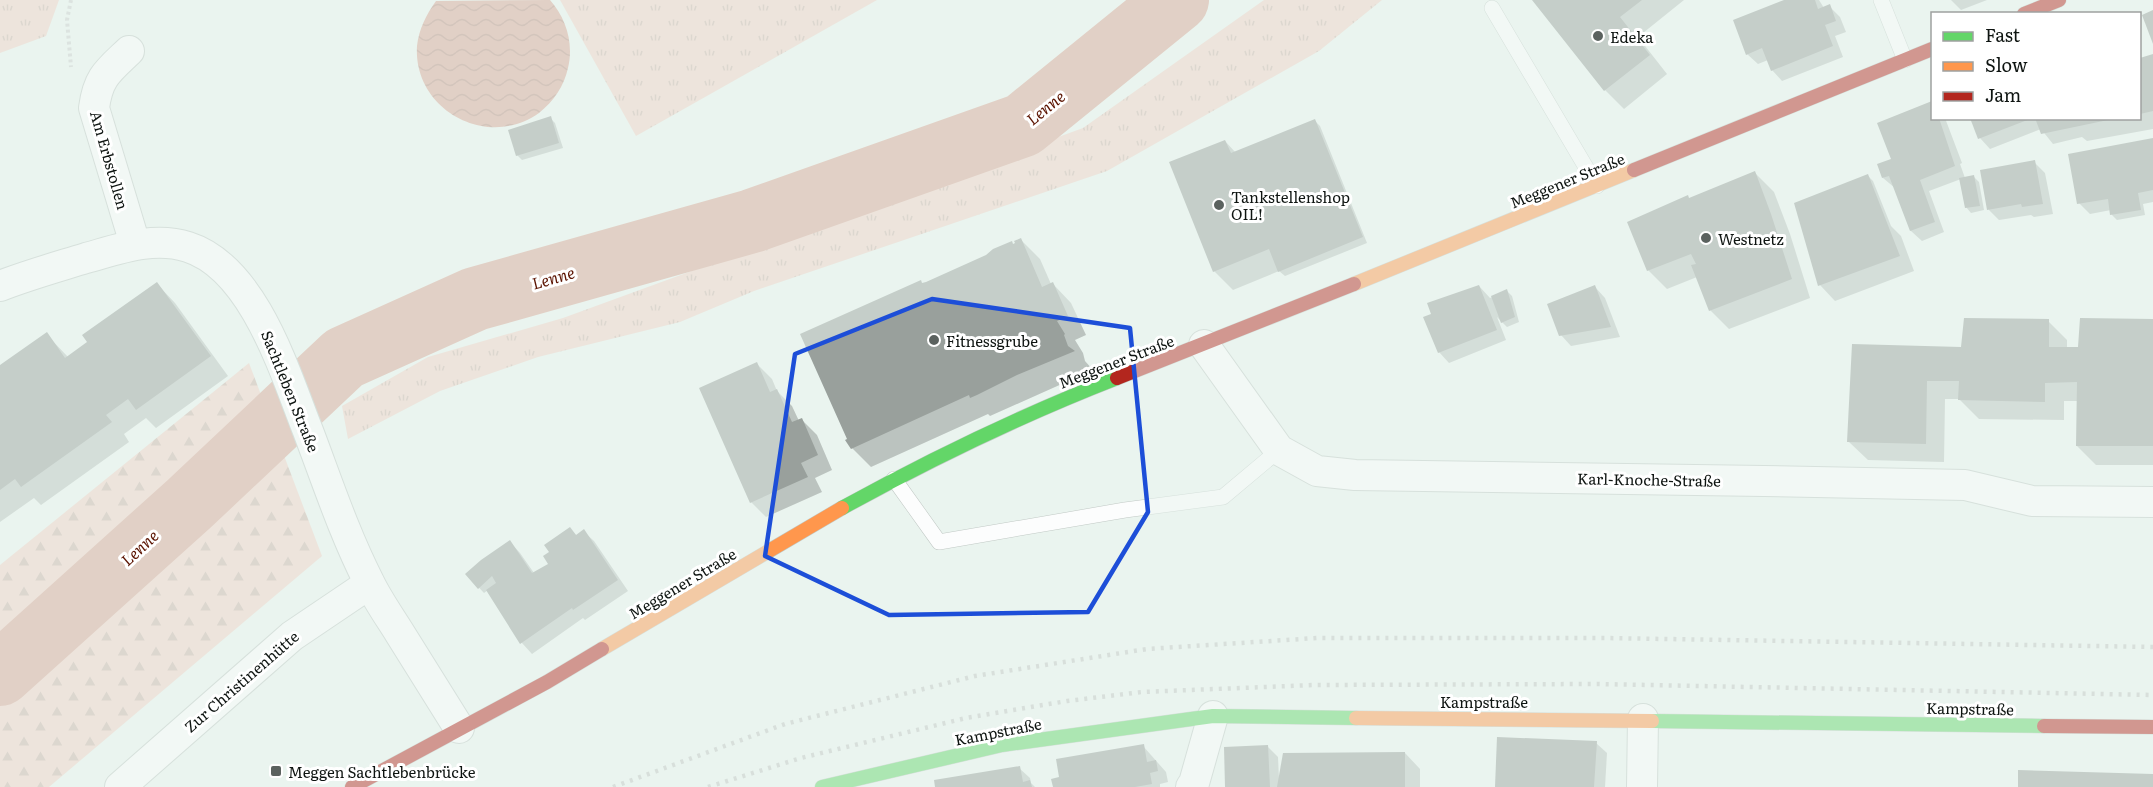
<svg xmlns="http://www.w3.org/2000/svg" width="2153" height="787" font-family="Literata,serif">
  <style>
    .grass { fill: url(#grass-tufts) }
    .forest { fill: url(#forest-firs) }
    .water { fill: url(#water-waves) }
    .shadow { fill: #0003 }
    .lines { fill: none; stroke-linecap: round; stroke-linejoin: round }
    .river { stroke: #d8a494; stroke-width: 64 }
    .building { fill: #99a09c }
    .lane-casing { stroke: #c1c9c5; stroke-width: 16 }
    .street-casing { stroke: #c1c9c5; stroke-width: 32 }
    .fast-casing { stroke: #c1c9c5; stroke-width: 15 }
    .slow-casing { stroke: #c1c9c5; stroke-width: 15 }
    .jam-casing { stroke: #c1c9c5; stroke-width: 15 }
    .path { stroke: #cdcfce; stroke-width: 4; stroke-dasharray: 3 3; stroke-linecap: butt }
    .lane { stroke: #fcfdfd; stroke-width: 15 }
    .street { stroke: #fcfdfd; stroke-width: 30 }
    .fast { stroke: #63d668; stroke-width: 14 }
    .slow { stroke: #ff974d; stroke-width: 14 }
    .jam { stroke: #b3261e; stroke-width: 14 }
    .rail { stroke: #c3c6c4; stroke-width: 4.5; stroke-dasharray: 3 6; stroke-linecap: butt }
    .marked { fill: none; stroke: #1d4ed8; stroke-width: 4.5; stroke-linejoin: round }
    .poi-dot { fill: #5b625f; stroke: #fff; stroke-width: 2 }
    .labels { text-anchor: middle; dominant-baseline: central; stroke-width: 6; stroke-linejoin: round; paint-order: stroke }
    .poi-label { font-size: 15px; fill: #0e1411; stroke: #fff; text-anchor: start }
    .street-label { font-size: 15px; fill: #0e1411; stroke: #fff }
    .water-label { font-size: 16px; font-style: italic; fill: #5c1402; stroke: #fff }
  </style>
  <defs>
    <pattern id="grass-tufts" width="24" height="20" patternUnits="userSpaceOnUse" patternTransform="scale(1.5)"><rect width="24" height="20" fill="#f1d1c6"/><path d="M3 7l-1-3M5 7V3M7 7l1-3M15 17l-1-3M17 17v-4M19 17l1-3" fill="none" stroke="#cdb3a9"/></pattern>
    <pattern id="forest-firs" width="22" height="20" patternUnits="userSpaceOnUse" patternTransform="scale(1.5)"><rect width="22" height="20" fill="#f1d1c6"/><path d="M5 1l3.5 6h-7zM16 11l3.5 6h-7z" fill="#cdb3a9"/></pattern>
    <pattern id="water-waves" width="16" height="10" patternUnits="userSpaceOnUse" patternTransform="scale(1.5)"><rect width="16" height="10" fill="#d8a494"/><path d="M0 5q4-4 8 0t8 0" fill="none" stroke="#b88c7f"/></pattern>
  </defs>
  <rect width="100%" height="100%" fill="#eaf4ef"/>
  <g class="grass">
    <polygon points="0,0 59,0 46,36 0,53"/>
    <polygon points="560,0 877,0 636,136"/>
    <polygon points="1264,0 1382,0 1319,51 1107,171 754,291 680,322 538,357 440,391 348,439 342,406 428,357 563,318 1083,128"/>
  </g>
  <polygon class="forest" points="249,363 322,556 49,787 0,787 0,565"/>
  <path class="water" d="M550 0C566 18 574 43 568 68 564 86 554 101 539 113 488 150 413 110 417 46 419 29 426 15 436 1Z"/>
  <g class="shadow">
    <polygon points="1534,0 1684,0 1638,37 1667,74 1624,109 1605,90"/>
    <polygon points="1788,0 1819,0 1824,8 1829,6 1840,17 1846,32 1835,36 1843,57 1782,81 1772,70 1768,60 1758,64 1747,54"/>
    <polygon points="1951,0 1987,0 1961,10"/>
    <polygon points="2153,56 2153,129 2087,141 2082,137 2053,144 2041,129 1990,149 1980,138 1972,118 2140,118 2140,60"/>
    <polygon points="1932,103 1932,118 1945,118 1962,163 1960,164 1965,178 1974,177 1979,182 1984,210 1971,213 1966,207 1961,179 1929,191 1944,232 1922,241 1911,231 1895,188 1883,178 1893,160 1879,124"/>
    <polygon points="550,118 555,123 563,148 522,160 517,155"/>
    <polygon points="1315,121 1320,126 1367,243 1285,276 1279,271 1233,290 1214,271 1225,141 1236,153"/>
    <polygon points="2153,140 2153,202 2143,204 2145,215 2117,220 2112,215 2111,210 2090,214 2079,203"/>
    <polygon points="2034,162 2045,173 2053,214 2034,217 2031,215 1999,220 1989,210 1982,172"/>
    <polygon points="1755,173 1774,192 1790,234 1810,298 1729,329 1710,310 1697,277 1667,289 1648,270 1689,199"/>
    <polygon points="1868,176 1873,181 1891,226 1901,236 1914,271 1835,301 1820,285 1796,204"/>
    <polygon points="1021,240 1040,259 1051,284 1053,284 1071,303 1086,335 1075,340 1083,353 1085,361 1093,370 990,416 988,414 871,467 852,448 923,284 1014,245"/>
    <polygon points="157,284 175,303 228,376 156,428 146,418 124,434 129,442 41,505 34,498 0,522 0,367 46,334 68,357 89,343"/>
    <polygon points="1479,286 1490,298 1507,291 1512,296 1519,322 1507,327 1497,317 1506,340 1449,363 1439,352"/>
    <polygon points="1595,287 1605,298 1620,337 1571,346 1561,335"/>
    <polygon points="2048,321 2067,340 2067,349 2079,348 2153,321 2153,465 2096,465 2077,446 2078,401 2064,401 2064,420 1979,419 1959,399 1945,399 1944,462 1868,460 1849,442 1962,348"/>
    <polygon points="757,364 772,379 777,391 792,406 799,421 801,419 817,435 832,470 815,478 822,492 766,517 751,502"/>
    <polygon points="570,529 577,536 583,531 594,541 628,591 585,620 583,618 532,654 522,643 488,590 484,593 467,575 510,542 520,553 534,573 550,564"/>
    <polygon points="1596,743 1607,753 1605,787 1496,787"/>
    <polygon points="1143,746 1166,772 1168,782 1160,784 1160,787 1054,787 1061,778"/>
    <polygon points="1268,747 1278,757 1279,779 1405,753 1420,769 1420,787 1226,787"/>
    <polygon points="1019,768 1030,778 1031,783 1035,787 937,787"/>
  </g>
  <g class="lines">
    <polyline class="river" points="0,674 189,504 344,358 475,299 752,221 1023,125 1177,0"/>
  </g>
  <g class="building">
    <polygon points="1532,0 1642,0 1620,17 1650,55 1604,91"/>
    <polygon points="1784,0 1815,0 1818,9 1830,4 1836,21 1825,25 1833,46 1771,71 1762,48 1746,55 1733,20"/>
    <polygon points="2153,10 2153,44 2142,15"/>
    <polygon points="2153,54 2153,111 2140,114 2140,58"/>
    <polygon points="1932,101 1932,118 1939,118 1955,166 1920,180 1935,222 1910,231 1889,176 1882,178 1877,164 1891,159 1877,123"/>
    <polygon points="551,116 559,143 516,156 508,130"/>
    <polygon points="1970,118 2030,118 2030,119 1978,139"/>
    <polygon points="2035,118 2108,118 2108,120 2041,134"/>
    <polygon points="1315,119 1363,237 1278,272 1269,249 1213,272 1169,162 1225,140 1231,153"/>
    <polygon points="2153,138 2153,190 2138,193 2141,210 2110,215 2108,199 2077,204 2068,154"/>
    <polygon points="2035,160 2043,204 2022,207 2021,204 1987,210 1980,170"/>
    <polygon points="1755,171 1771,214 1792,279 1709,311 1691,265 1696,264 1691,254 1647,271 1627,222 1688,195 1689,198"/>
    <polygon points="1868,174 1900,256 1818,286 1794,203"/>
    <polygon points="1974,175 1980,206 1965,208 1959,178"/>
    <polygon points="1021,238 1042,287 1053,282 1068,316 1057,321 1065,334 1064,335 1068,346 1075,351 1017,375 977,395 970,398 969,395 851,449 845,440 847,439 800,334 921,280 922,283 926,282 986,255 993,249 1012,241 1013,244 1015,243 1014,241"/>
    <polygon points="157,282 211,356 136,410 128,399 106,415 112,422 21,487 15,479 0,490 0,365 47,332 65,358 87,342 82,335"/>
    <polygon points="1479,285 1497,330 1438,353 1423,317 1431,314 1427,303"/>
    <polygon points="1595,285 1611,327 1559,336 1547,304"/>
    <polygon points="1507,289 1515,317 1501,323 1491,296"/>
    <polygon points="1964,318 2049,319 2049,347 2078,347 2080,318 2153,319 2153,446 2076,446 2077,382 2045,383 2045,402 1958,400 1959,381 1927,381 1926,444 1847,442 1852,344 1961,347"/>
    <polygon points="757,362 770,392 777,389 792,422 802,418 818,455 801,463 808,477 750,503 699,388"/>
    <polygon points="570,527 576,535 584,529 618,580 573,610 572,608 520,644 486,590 496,583 492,576 478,589 465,574 481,560 510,540 532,573 548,564 543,556 549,552 544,545"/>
    <polygon points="1497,737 1597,741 1594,787 1495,787"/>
    <polygon points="1144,744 1147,762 1156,760 1158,771 1150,773 1152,784 1135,787 1053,787 1051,779 1059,777 1056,759"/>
    <polygon points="1268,745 1270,787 1225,787 1224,747"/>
    <polygon points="1405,752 1405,787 1277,787 1283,753"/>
    <polygon points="1020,766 1023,782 1030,780 1032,787 935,787 934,780"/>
    <polygon points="2018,770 2153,774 2153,787 2018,787"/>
  </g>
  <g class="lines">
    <g class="lane-casing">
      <g id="lane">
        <polyline points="1881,0 1905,60"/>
        <polyline points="1492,8 1597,186"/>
        <polyline points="894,479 939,542 1125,510 1223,497 1279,450"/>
      </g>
    </g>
    <g class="street-casing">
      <g id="street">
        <path d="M129 51C108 71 98 77 94 108L135 244"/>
        <path d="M0 286C28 275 57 267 86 258 119 249 153 236 188 247 254 268 285 373 308 431 327 481 344 533 369 582 377 599 389 616 399 632 419 664 439 696 459 728"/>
        <polyline points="1204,345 1279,450 1317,471 1355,475 1764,481 1965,485 2032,501 2153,502"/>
        <polyline points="120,787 292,636 369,584"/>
        <polyline points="1191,787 1194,783 1213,716"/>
        <polyline points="1642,787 1643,719"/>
      </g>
    </g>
    <g class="fast-casing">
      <g id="fast">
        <path d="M842 508C931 459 1022 415 1117 378"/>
        <polyline points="1652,721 2044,726"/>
        <polyline points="822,787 1002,745 1213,716 1356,718"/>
      </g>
    </g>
    <g class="slow-casing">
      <g id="slow">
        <polyline points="1354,284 1634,170"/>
        <polyline points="602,649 842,508"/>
        <polyline points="1356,718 1652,721"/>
      </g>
    </g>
    <g class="jam-casing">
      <g id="jam">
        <polyline points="2024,14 2059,0"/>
        <polyline points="1634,170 1932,49"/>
        <polyline points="1117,378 1354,284"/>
        <polyline points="2044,726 2153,727"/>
        <polyline points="352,787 547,682 602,649"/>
      </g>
    </g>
    <polyline class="path" points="71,0 67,20 71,67"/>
    <use href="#lane" class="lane"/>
    <use href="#street" class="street"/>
    <use href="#fast" class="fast"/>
    <use href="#slow" class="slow"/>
    <use href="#jam" class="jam"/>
    <g class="rail">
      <polyline points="613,787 785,724 975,676 1147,649 1317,638 1605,638 2153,647"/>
      <polyline points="708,787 801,758 966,718 1067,701 1142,692 1314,685 1598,684 2153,695"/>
    </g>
  </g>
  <path d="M0 0H2153V787H0ZM932 299 1130 328 1148 512 1088 612 889 615 765 556 795 354Z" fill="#eaf4ef" fill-opacity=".55" fill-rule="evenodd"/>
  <path class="marked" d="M932 299 1130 328 1148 512 1088 612 889 615 765 556 795 354Z"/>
  <g class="poi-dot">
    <circle cx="1598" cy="36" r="6"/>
    <circle cx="1219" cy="205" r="6"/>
    <circle cx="1706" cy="238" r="6"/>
    <circle cx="934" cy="340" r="6"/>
    <rect x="270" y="765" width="12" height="12" rx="3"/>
  </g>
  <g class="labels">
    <g class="poi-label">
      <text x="1610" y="36">Edeka</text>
      <text x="1231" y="196">Tankstellenshop<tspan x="1231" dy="17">OIL!</tspan></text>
      <text x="1718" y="238">Westnetz</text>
      <text x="946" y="340">Fitnessgrube</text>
      <text x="288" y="771">Meggen Sachtlebenbrücke</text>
    </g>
    <g class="street-label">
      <text transform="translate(110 160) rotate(74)">Am Erbstollen</text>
      <text transform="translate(1567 180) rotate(-22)">Meggener Straße</text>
      <text transform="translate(1116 361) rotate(-21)">Meggener Straße</text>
      <text transform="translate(291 391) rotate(68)">Sachtleben Straße</text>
      <text transform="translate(1649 479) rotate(1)">Karl-Knoche-Straße</text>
      <text transform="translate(682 583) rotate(-31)">Meggener Straße</text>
      <text transform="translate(241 681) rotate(-41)">Zur Christinenhütte</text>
      <text x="1484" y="701">Kampstraße</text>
      <text transform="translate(1970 708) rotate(1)">Kampstraße</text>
      <text transform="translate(998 731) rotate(-11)">Kampstraße</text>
    </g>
    <g class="water-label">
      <text transform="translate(1045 107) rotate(-39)">Lenne</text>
      <text transform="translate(553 277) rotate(-16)">Lenne</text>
      <text transform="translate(139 547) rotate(-43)">Lenne</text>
    </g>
  </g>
  <rect x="1931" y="12" width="210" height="108" fill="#ffffff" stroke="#9fa1a0" stroke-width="1.5"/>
  <rect x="1943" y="32" width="30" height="9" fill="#63d668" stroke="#9fa1a0" stroke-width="1.5"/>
  <text x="1985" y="42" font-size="18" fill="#0e1411">Fast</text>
  <rect x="1943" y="62" width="30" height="9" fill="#ff974d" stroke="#9fa1a0" stroke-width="1.5"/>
  <text x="1985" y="72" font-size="18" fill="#0e1411">Slow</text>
  <rect x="1943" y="92" width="30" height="9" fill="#b3261e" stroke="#9fa1a0" stroke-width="1.5"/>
  <text x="1985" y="102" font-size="18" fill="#0e1411">Jam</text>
</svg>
